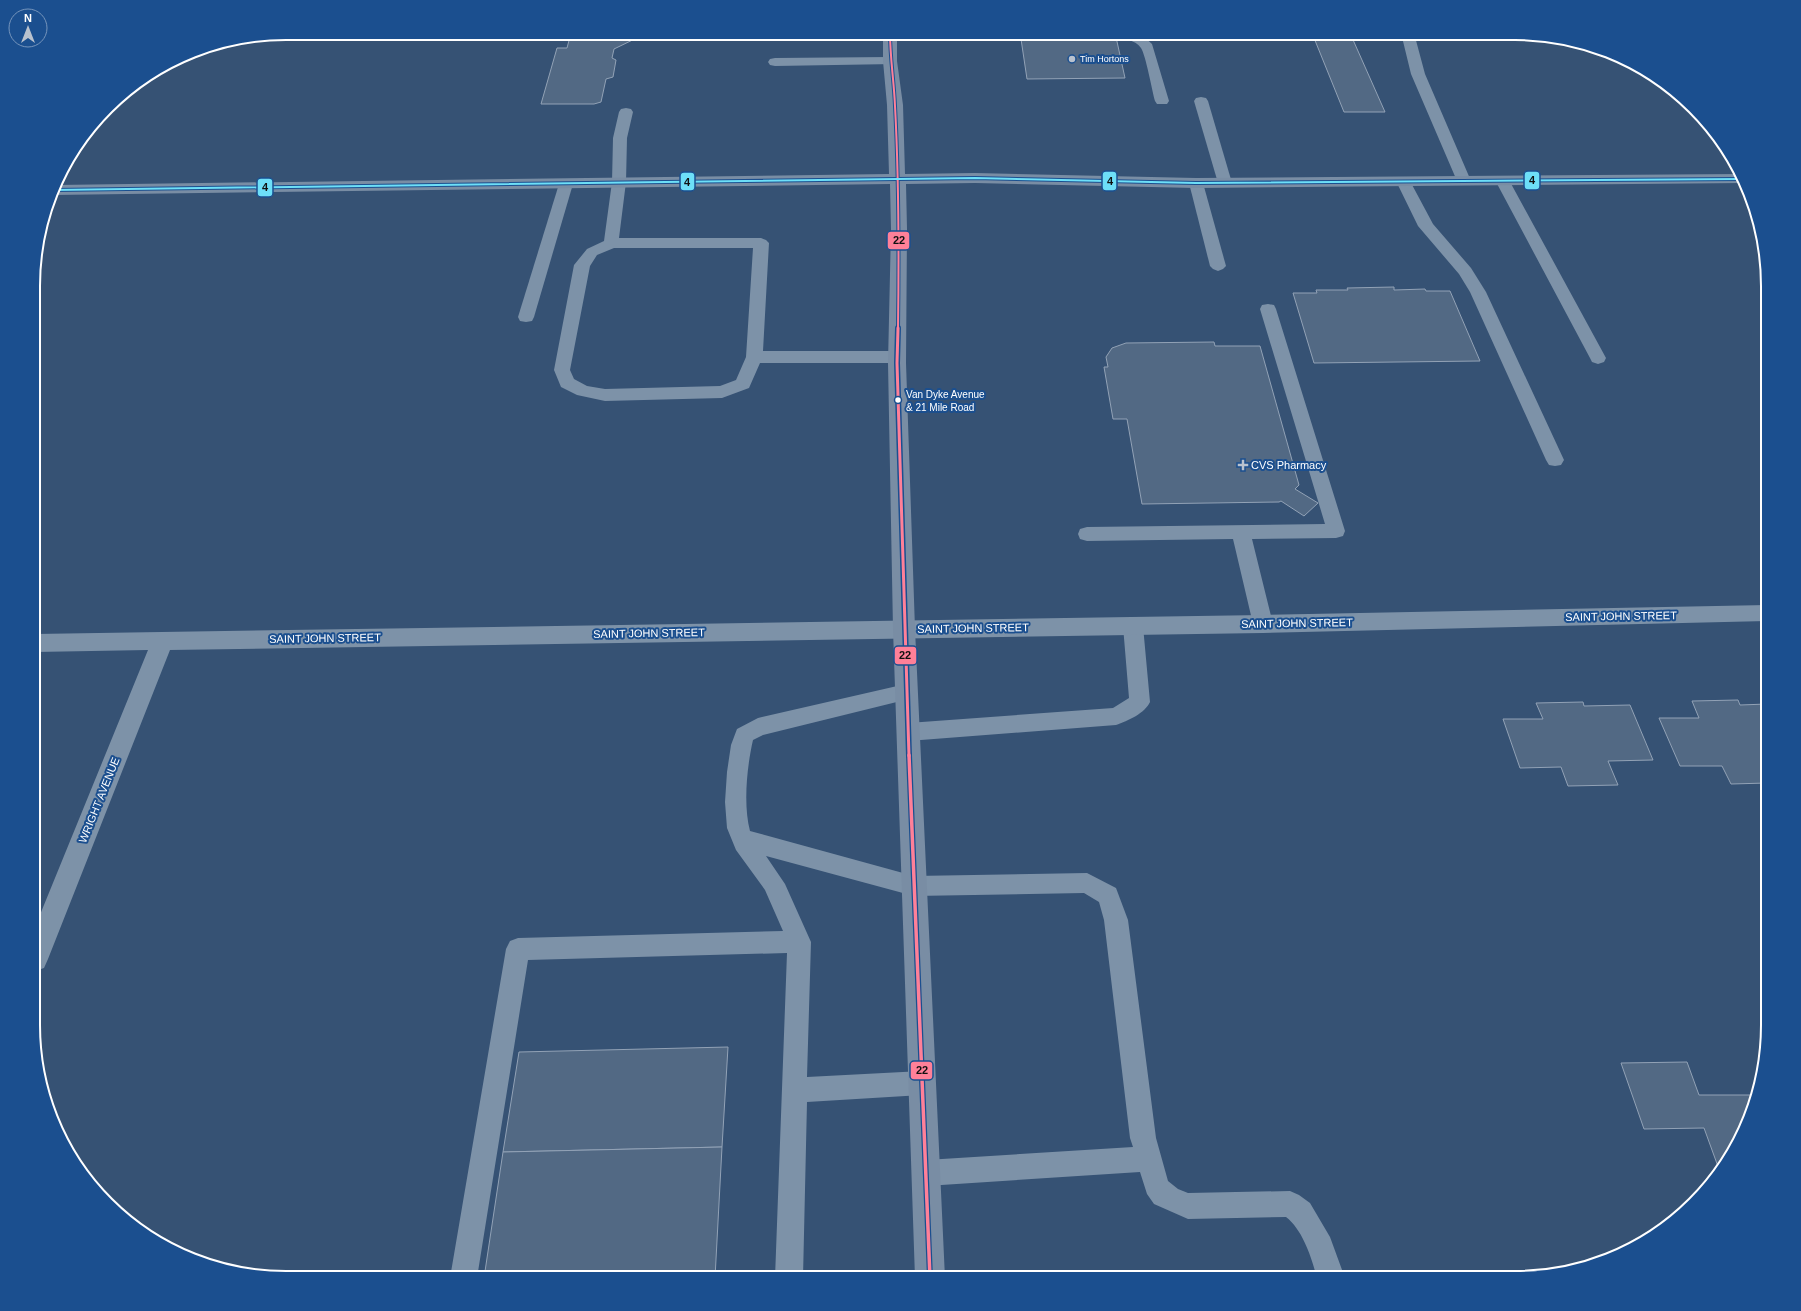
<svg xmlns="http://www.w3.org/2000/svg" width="1801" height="1311" font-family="Arial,sans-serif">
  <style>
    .building { fill: #526984; stroke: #92a2b6 }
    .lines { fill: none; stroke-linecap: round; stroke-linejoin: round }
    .lane { fill: #7d92a8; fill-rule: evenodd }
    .street { fill: #7d92a8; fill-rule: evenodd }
    .secondary { fill: #798da4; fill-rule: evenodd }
    .bus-1-far2-casing { stroke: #1b4f8f; stroke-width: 4 }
    .bus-1-far1-casing { stroke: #1b4f8f; stroke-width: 6 }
    .bus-1-casing { stroke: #1b4f8f; stroke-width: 6 }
    .bus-2-casing { stroke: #1b4f8f; stroke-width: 4 }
    .bus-1-far2 { stroke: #ff8098; stroke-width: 2 }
    .bus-1-far1 { stroke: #ff8098; stroke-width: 3 }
    .bus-1 { stroke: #ff8098; stroke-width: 3.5 }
    .bus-2 { stroke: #6ddff8; stroke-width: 2 }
    .poi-dot { fill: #b9c2ce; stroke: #1b4f8f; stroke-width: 1.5 }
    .bus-dot { fill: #fff; stroke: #1b4f8f; stroke-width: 1.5 }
    .labels { text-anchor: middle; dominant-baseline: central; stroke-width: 4; stroke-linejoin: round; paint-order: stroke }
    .far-poi-label { font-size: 9px; fill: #fff; stroke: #1b4f8f; text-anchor: start }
    .bus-label { font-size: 10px; fill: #fff; stroke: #1b4f8f; text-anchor: start }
    .poi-label { font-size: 11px; fill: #fff; stroke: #1b4f8f; text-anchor: start }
    .street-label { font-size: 11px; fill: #fff; stroke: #1b4f8f }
    .rim { fill: none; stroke: #fff; stroke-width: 2 }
    .line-badge { stroke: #1b4f8f; stroke-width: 1.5 }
    .pale-badge-label { font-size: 11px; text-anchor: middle; font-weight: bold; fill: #111 }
  </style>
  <rect width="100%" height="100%" fill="#365274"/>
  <g class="building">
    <polygon points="571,33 647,33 614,49 612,58 616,60 613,77 606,79 601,102 594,104 541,104 557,48 567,48"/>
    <polygon points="1035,33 1065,33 1065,38 1116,37 1125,78 1027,79 1021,39 1036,39"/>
    <polygon points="1312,33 1350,33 1385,112 1344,112"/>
    <polygon points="1394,287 1394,290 1425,289 1426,291 1450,291 1480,361 1314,363 1293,293 1317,293 1316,290 1348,290 1347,288"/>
    <polygon points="1214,342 1215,346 1260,346 1299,485 1295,489 1318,503 1304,516 1281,501 1279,502 1142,504 1127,419 1113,419 1104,367 1108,367 1106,357 1112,348 1126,343"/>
    <polygon points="1738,700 1740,705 1767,704 1767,783 1731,784 1722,766 1680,766 1659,718 1699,718 1692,701"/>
    <polygon points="1583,702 1584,706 1630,705 1653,760 1608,761 1618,785 1568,786 1561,767 1520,768 1503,719 1543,719 1536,703"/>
    <polygon points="728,1047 722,1147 503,1152 519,1052"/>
    <polygon points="1687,1062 1699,1095 1755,1095 1749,1121 1720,1172 1704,1128 1644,1129 1621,1063"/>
    <polygon points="722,1147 715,1278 484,1278 503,1152"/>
  </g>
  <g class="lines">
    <g class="lane">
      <path d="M1117 33 1141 34 1152 44 1169 101 1167 104H1157L1155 101C1152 90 1146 56 1141 48 1135 39 1122 40 1117 33Z"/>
      <polygon points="1401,33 1414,33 1425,74 1471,181 1469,184 1464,185 1459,184 1457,181 1411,74"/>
      <polygon points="890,57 895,58 897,61 895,64 775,66 770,65 768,62 770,59 775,58"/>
      <polygon points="1201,97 1206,98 1208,101 1232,183 1230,186 1225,187 1220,186 1218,183 1194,101 1196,98"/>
      <path d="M626 108 631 109 633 112 627 138 626 182 619 238H761L766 240 769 243 763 351H897L903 353 905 357 903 361 897 363H760L749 388 722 398 605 401 577 395 561 387 554 370 574 265 587 249 604 241 612 182 613 138 619 112 621 109ZM614 248H753L746 357 736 380 720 386 605 389 587 386 574 379 570 370 590 266 597 255Z"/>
      <polygon points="1502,176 1507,177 1509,180 1606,358 1604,362 1598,364 1592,362 1590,358 1495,180 1497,177"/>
      <polygon points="1403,177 1408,178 1410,181 1433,224 1471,268 1486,292 1564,460 1561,465 1555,466 1549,465 1546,460 1470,292 1459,274 1418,226 1396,181 1398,178"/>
      <polygon points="1196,179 1201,180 1203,183 1226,266 1223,269 1218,271 1213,269 1210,266 1189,183 1191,180"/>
      <polygon points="566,180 571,181 573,184 534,317 532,321 526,322 520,321 518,317 559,184 561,181"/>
      <polygon points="1268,304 1274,305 1276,309 1345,531 1343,536 1336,538 1252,539 1273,624 1270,630 1263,632 1256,630 1253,624 1233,539 1087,541 1080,539 1078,534 1080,529 1087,527 1325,524 1260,309 1262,305"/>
      <path d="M1133 618 1140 620 1143 626 1150 702C1145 713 1128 721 1116 725L908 741 901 738 898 732 901 726 908 723 1113 708 1129 698 1123 626 1126 620Z"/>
      <path d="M906 684 913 686 916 692 913 698 763 735 753 740C747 766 743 805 750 831L914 876 1087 873 1116 888 1128 920 1156 1138 1168 1181 1178 1189 1188 1193 1290 1191 1299 1195 1310 1203 1330 1237 1345 1278H1317C1312 1259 1303 1230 1286 1217L1188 1219 1154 1204 1147 1194 1140 1172 926 1186 917 1182 913 1173 917 1164 926 1160 1133 1147 1130 1138 1104 920 1099 902 1084 893 914 896 766 856 785 884 811 942 807 1077 922 1071 931 1074 934 1083 931 1092 922 1095 807 1102 803 1278H775L787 953 528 960 477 1278H450L506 949 510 941 518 938 783 931 765 890 736 850 727 828 725 802 727 772 731 745 737 729 758 718Z"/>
    </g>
    <polygon class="street" points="1767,605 1767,621 1263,633 170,650 48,959 44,968 35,971 35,927 148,650 35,652 35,634 1263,615"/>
    <polygon class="secondary" points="883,33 897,33 897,61 903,105 905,174 975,173 1196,178 1742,174 1744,183 1196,188 975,183 906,184 907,229 906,363 915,629 945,1278 915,1278 893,629 888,363 891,229 890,184 53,195 56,185 889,174 887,105 883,61"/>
    <g class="bus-1-far2-casing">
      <path id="bus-1-far2" d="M890 33C890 58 894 81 895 106 899 180 899 255 898 329"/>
    </g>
    <g class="bus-1-far1-casing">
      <polyline id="bus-1-far1" points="898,328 897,363 909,756"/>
    </g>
    <g class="bus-1-casing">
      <polyline id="bus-1" points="909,755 930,1278"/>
    </g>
    <g class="bus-2-casing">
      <polyline id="bus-2" points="54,190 975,178 1196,183 1743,179"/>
    </g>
    <use href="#bus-1-far2" class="bus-1-far2"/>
    <use href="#bus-1-far1" class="bus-1-far1"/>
    <use href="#bus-1" class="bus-1"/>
    <use href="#bus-2" class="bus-2"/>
  </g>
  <g class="poi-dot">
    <circle cx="1072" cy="59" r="4"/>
    <path d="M1241 459h4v4h4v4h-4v4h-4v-4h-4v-4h4z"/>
  </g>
  <circle class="bus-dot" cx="898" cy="400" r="3.5"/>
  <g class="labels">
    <g class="far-poi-label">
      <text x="1080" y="59">Tim Hortons</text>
    </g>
    <g class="bus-label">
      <text x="906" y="394">Van Dyke Avenue<tspan x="906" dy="13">&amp; 21 Mile Road</tspan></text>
    </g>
    <g class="poi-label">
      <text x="1251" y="465">CVS Pharmacy</text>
    </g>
    <g class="street-label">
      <text transform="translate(1621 616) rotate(-1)">SAINT JOHN STREET</text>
      <text transform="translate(1297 623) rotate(-1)">SAINT JOHN STREET</text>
      <text transform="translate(973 628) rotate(-1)">SAINT JOHN STREET</text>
      <text transform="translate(649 633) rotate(-1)">SAINT JOHN STREET</text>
      <text transform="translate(325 638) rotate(-1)">SAINT JOHN STREET</text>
      <text transform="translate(99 800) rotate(-68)">WRIGHT AVENUE</text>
    </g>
  </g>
  <path d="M0 0H1801V1311H0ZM286 40H1515A246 246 0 0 1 1761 286V1025A246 246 0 0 1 1515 1271H286A246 246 0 0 1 40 1025V286A246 246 0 0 1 286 40Z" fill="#1b4f8f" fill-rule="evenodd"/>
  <path class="rim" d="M286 40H1515A246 246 0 0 1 1761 286V1025A246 246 0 0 1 1515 1271H286A246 246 0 0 1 40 1025V286A246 246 0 0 1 286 40Z"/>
  <g class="line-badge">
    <rect x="1524" y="171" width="16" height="19" rx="4" fill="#6ddff8"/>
    <rect x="1102" y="171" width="15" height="20" rx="4" fill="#6ddff8"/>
    <rect x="680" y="172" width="15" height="19" rx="4" fill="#6ddff8"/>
    <rect x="257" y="178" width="16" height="19" rx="4" fill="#6ddff8"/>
    <rect x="887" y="231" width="23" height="19" rx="4" fill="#ff8098"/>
    <rect x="894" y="646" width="23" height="19" rx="4" fill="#ff8098"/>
    <rect x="910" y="1061" width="23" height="19" rx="4" fill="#ff8098"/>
  </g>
  <g class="pale-badge-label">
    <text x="1532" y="184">4</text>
    <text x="1110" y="185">4</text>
    <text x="687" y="186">4</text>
    <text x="265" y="191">4</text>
    <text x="899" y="244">22</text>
    <text x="905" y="659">22</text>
    <text x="922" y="1074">22</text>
  </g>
  <g transform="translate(28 28)"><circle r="19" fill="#1b4f8f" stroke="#7695bc"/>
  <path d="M0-3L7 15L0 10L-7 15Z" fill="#b9c2ce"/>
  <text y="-6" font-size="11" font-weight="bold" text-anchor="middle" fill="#ffffff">N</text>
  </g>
</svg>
